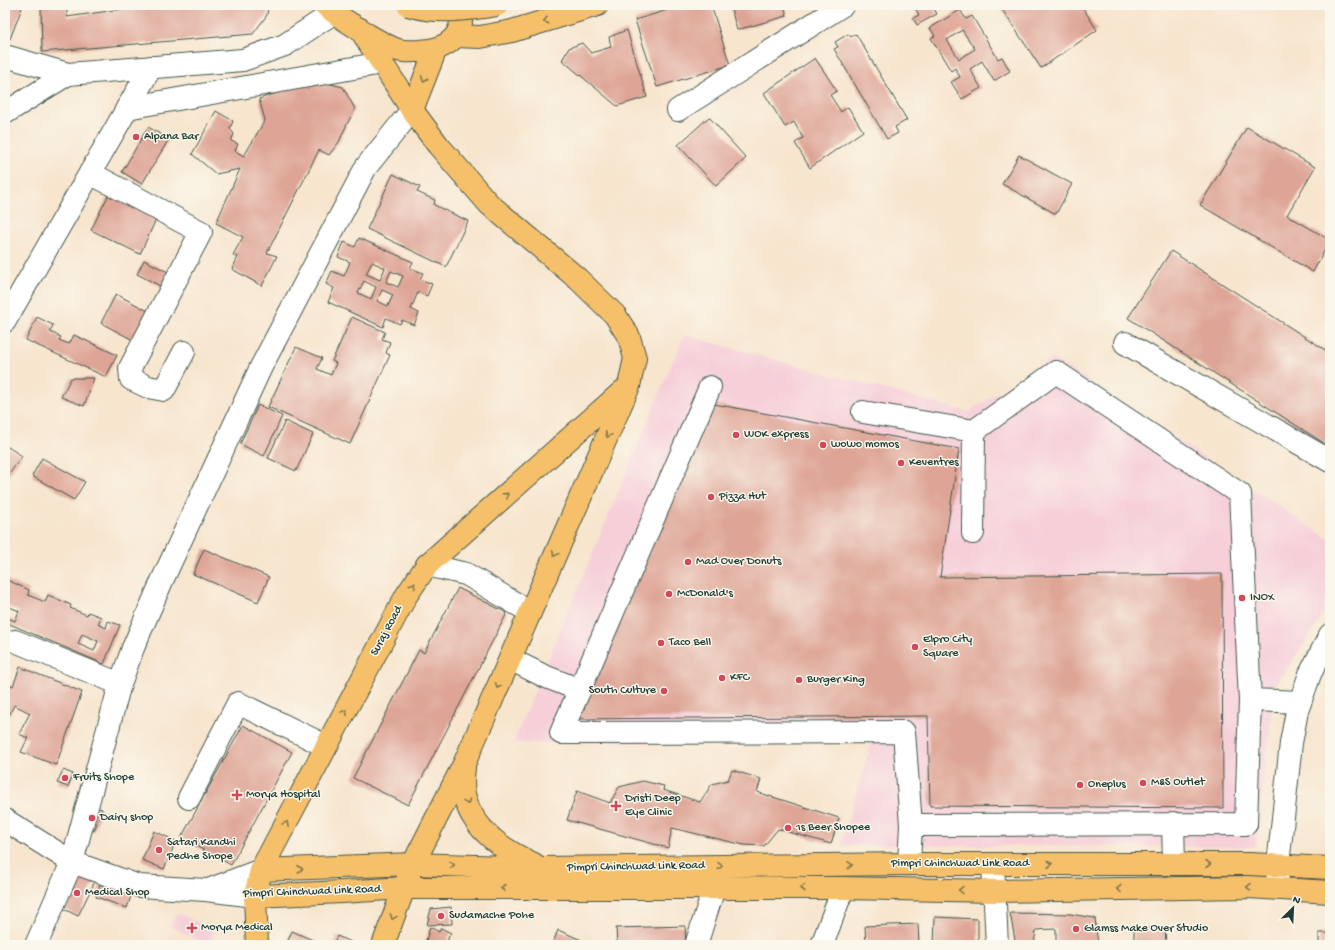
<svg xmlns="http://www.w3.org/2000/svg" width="1335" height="950" font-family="'Gochi Hand',sans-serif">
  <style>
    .built { fill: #f6cfd9 }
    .building { fill: #dea596; fill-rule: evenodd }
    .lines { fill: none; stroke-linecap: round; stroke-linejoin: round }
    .minor-casing { stroke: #3f564b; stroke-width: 24 }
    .major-casing { stroke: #3f564b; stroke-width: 24 }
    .minor { stroke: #fff; stroke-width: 22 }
    .major { stroke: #f6c06b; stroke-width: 22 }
    .major-bridge-casing { stroke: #3f564b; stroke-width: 24; stroke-linecap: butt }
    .major-bridge { stroke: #f6c06b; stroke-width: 22 }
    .oneway { stroke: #80784d }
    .poi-dot { fill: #d1495b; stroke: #fbf7ec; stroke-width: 1.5 }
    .labels { text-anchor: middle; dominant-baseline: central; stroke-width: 3; stroke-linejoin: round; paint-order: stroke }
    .poi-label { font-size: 12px; fill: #1f3d34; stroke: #fbf7ec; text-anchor: start }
    .street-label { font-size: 12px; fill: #1f3d34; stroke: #fbf7ec }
  </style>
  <rect width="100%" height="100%" fill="#fbf7ec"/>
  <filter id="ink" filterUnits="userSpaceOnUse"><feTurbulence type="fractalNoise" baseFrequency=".025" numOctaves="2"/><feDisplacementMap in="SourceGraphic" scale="8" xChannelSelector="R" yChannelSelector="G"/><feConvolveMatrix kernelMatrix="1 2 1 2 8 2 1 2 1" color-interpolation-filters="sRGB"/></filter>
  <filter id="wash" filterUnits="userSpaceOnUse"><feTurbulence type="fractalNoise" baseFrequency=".012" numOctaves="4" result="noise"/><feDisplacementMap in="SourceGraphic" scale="16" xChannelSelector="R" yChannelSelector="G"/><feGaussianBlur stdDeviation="0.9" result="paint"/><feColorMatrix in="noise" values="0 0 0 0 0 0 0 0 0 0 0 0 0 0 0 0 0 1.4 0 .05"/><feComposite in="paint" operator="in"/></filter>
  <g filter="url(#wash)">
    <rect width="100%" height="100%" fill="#f7e5ce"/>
    <g class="built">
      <polygon points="684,335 968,412 1053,358 1330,540 1330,605 1275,686 1255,847 841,845 872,740 513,743"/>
      <polygon points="177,913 214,930 209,945 170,926"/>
    </g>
    <g id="blocks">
      <g class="building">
        <polygon points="5,5 23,5 10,39 5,37"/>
        <polygon points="41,5 67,5 67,17 151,5 268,5 267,15 253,34 42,52"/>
        <polygon points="684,5 711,5 730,65 657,87 635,20"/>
        <polygon points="730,5 784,5 787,16 737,30"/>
        <polygon points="913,5 932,5 937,14 917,25 913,18 919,15"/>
        <polygon points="999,5 1081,5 1097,30 1041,68"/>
        <path d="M960 10 966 19 972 16 998 59 1002 57 1010 71 994 81 982 61 970 69 981 88 962 99 951 82 960 77 955 68 951 71 931 38 935 36 930 28ZM962 30 975 49 959 59 947 40Z"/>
        <polygon points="627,30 647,97 617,106 562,60 569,48 582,43 591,53 611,47 609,37"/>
        <polygon points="848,34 851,37 856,34 907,120 895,127 898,133 887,139 834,49 838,47 835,42"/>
        <polygon points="815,58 837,91 830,95 841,112 848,107 863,131 810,168 795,143 803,138 794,122 785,127 764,93"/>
        <polygon points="315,80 343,87 355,109 347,124 339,142 329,155 319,150 267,253 277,256 262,286 232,269 238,257 233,255 243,237 216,223 240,169 216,174 192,154 216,111 233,121 230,129 234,134 231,141 238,144 235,151 244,156 265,120 259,99"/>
        <polygon points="709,117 746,158 716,186 678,145"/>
        <polygon points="148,127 169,139 142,184 122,172"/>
        <polygon points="1247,127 1315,167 1287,215 1330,240 1313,272 1200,205"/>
        <polygon points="1019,155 1072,184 1056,214 1002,184"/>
        <polygon points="393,174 420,187 417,192 435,200 434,205 468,221 446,267 367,229"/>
        <polygon points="110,192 158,215 140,254 91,230"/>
        <path d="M359 238 413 262 410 268 423 273 420 279 432 284 427 296 418 292 411 309 419 313 414 325 402 320 400 324 386 318 383 327 328 302 334 288 326 284 332 271 344 276 350 262 338 257 344 242 355 247ZM372 262 385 268 380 280 366 274ZM391 271 403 276 398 287 386 282ZM364 281 376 287 371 299 358 293ZM382 290 393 295 388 306 377 301Z"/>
        <polygon points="1171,251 1330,353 1330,447 1128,318"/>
        <polygon points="144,260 172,274 164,288 137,274"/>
        <polygon points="116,294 150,312 135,341 101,323"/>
        <polygon points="37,317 53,325 50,332 61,337 59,340 69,344 74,335 117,355 106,377 26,340"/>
        <polygon points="352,317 385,332 382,339 390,342 386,353 390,355 350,444 268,407 296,347 322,358 317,369 331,375 336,363 332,361"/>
        <polygon points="71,378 94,378 84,406 61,397"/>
        <polygon points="714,404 959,449 940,577 1222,574 1223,808 930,806 928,716 575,719"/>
        <polygon points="258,405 282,416 264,456 240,444"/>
        <polygon points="285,421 313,434 296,471 268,458"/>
        <polygon points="5,424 9,426 5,432"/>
        <polygon points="5,445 22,456 5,480"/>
        <polygon points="42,458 85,482 74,500 32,476"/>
        <polygon points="204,549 269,577 258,602 193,574"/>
        <path d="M5 579 29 590 28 595 45 602 48 595 71 605 70 608 87 615 88 612 101 617 98 624 106 628 108 621 120 625 104 664 5 622V617L15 621 19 611 5 605ZM82 634 98 641 94 651 78 644Z"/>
        <polygon points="458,588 507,613 408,805 353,778 419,650 424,653"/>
        <polygon points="20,667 82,692 56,765 21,752 28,738 19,734 30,713 14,705 10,714 5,716 5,683 13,686"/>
        <polygon points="243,725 292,752 231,865 181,838"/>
        <polygon points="63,770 73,774 68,787 57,783"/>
        <polygon points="732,770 761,779 757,792 839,818 831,844 778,829 764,846 744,845 672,828 668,848 567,820 577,791 610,803 619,787 643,781 664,786 663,790 700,802 712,784 728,780"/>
        <polygon points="91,805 102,809 94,831 83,827"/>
        <polygon points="154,831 176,841 164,869 142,860"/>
        <polygon points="76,870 96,879 78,916 58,906"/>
        <polygon points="101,882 132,893 127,908 96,897"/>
        <polygon points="451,907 452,924 427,925 431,909"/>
        <polygon points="1010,913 1070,914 1095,918 1098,945 1056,945 1056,929 1036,930 1034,945 1016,945"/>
        <polygon points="935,917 978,919 978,945 934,945"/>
        <polygon points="918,924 919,945 866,945 865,926"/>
        <polygon points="685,926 686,945 617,944 616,928"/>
        <polygon points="430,927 439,932 441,928 451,933 448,938 448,945 428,945 425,944"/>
        <polygon points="1165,927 1166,945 1134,945 1134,929"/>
        <polygon points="558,930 593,945 552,945"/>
        <polygon points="292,931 324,945 286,945"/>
        <rect x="1319" y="933" width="11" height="12"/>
        <polygon points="337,936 358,945 333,945"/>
      </g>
    </g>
  </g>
  <g filter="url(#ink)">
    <use href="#blocks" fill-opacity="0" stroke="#3f564b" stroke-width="1"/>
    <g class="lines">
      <g class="minor-casing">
        <g id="minor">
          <polyline points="5,56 68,74 243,60 285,45 333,13"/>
          <polyline points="127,108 382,63"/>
          <polyline points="678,110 843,5"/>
          <polyline points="5,113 68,74"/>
          <polyline points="90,173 201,232 130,368 131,379 148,387 164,390 184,352"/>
          <polyline points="5,321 151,67"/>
          <polyline points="1125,343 1330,461"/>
          <polyline points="710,387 561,733 904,732 911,825"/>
          <polyline points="863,412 974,431 1056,372 1240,494 1250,700 1246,824 911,825 909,864"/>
          <polyline points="973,533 974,431"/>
          <polyline points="427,565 466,574 530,612"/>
          <polyline points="15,641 120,684"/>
          <polyline points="510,659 544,676 580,690"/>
          <polyline points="1250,700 1300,702"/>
          <polyline points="189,798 238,703 326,746"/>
          <polyline points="5,820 72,862 139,886 206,890 255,896"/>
          <polyline points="1173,823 1174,864"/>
          <polyline points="993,864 997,945"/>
          <polyline points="1277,888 1278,865 1291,743 1297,711 1310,674 1330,635"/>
          <polyline points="211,889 261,870"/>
          <polyline points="36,945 72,862 120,684 133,648 161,583 261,367 366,167 412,110"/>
          <polyline points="696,945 714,888"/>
          <polyline points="822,945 843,888"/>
        </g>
      </g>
      <g class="major-casing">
        <g id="major">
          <path d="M325 5C337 16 351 24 365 33 375 39 386 46 398 50 404 52 412 51 419 51 447 50 467 36 460 5"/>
          <polyline points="360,29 412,110 438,145 489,204 578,279 615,315 629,337 635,358 629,386 464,764 413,864 383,945"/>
          <polyline points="456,36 480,37 512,31 597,5"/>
          <polyline points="412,110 436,49"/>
          <path d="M464 767C463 777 462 788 465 798 473 830 506 852 534 864"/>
          <polyline points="261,870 413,864 541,868 909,864 1249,864 1330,868"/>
          <polyline points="255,896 342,892 403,888 843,888 995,891 1248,887 1330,892"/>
          <polyline points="257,945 255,896 261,870 406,596 427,565 623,391"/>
        </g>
      </g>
      <use href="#minor" class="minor"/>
      <use href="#major" class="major"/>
      <g class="major-bridge-casing">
        <path id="major-bridge" d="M408 5C437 14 467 10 497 5"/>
      </g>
      <use href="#major-bridge" class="major-bridge"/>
    </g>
    <defs><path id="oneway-chevron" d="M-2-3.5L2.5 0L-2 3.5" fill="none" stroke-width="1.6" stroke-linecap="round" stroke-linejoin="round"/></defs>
    <g class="oneway">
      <use href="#oneway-chevron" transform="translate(546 21) rotate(163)"/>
      <use href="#oneway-chevron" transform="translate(424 79) rotate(112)"/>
      <use href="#oneway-chevron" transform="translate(608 435) rotate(114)"/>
      <use href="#oneway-chevron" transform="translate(506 495) rotate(-42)"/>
      <use href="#oneway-chevron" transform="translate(555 554) rotate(114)"/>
      <use href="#oneway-chevron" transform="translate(413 585) rotate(-56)"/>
      <use href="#oneway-chevron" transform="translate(498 686) rotate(113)"/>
      <use href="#oneway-chevron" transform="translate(345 712) rotate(-62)"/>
      <use href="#oneway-chevron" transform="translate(467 802) rotate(69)"/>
      <use href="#oneway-chevron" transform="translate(286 824) rotate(-62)"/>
      <use href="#oneway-chevron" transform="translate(1050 864)"/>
      <use href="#oneway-chevron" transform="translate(1208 864)"/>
      <use href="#oneway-chevron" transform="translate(452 865) rotate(1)"/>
      <use href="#oneway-chevron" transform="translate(850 865) rotate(-1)"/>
      <use href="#oneway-chevron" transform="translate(720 866) rotate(-1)"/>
      <use href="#oneway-chevron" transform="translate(300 869) rotate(-2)"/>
      <use href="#oneway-chevron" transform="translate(1249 887) rotate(-179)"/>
      <use href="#oneway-chevron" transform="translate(503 888) rotate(180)"/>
      <use href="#oneway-chevron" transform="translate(803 888) rotate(180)"/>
      <use href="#oneway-chevron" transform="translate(1119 889) rotate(179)"/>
      <use href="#oneway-chevron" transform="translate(961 890) rotate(-179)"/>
      <use href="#oneway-chevron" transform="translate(393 917) rotate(110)"/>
    </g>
  </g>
  <g class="poi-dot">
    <circle cx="136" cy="137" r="4"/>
    <circle cx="736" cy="435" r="4"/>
    <circle cx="823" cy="445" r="4"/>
    <circle cx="901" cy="463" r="4"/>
    <circle cx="711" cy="497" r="4"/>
    <circle cx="688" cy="562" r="4"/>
    <circle cx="669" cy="594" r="4"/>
    <circle cx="1242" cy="598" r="4"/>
    <circle cx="661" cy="643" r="4"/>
    <circle cx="915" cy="647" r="4"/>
    <circle cx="722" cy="678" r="4"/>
    <circle cx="799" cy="680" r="4"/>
    <circle cx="664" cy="691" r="4"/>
    <circle cx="65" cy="778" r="4"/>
    <circle cx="1143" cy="783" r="4"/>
    <circle cx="1080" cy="785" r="4"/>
    <path d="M235 789h4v4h4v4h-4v4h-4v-4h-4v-4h4z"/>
    <path d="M614 800h4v4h4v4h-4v4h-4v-4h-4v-4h4z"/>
    <circle cx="92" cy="818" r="4"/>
    <circle cx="788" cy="828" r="4"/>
    <circle cx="159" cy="850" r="4"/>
    <circle cx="77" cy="893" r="4"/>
    <circle cx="441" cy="916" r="4"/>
    <path d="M190 922h4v4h4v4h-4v4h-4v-4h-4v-4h4z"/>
    <circle cx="1076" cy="929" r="4"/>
  </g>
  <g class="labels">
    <g class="poi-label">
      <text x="144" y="137">Alpana Bar</text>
      <text x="744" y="435">WOK express</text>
      <text x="831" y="445">wowo momos</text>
      <text x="909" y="463">Keventres</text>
      <text x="719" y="497">Pizza Hut</text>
      <text x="696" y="562">Mad Over Donuts</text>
      <text x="677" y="594">McDonald's</text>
      <text x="1250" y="598">INOX</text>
      <text x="923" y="640">Elpro City<tspan x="923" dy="14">Square</tspan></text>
      <text x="669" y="643">Taco Bell</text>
      <text x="730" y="678">KFC</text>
      <text x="807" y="680">Burger King</text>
      <text x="656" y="691" text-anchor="end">South Culture</text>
      <text x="73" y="778">Fruits Shope</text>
      <text x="1151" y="783">M&amp;S Outlet</text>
      <text x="1088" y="785">Oneplus</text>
      <text x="246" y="795">Morya Hospital</text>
      <text x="625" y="799">Dristi Deep<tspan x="625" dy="14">Eye Clinic</tspan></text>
      <text x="100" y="818">Dairy shop</text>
      <text x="796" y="828">1s Beer Shopee</text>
      <text x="167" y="843">Satari Kandhi<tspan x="167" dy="14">Pedhe Shope</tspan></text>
      <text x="85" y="893">Medical Shop</text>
      <text x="449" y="916">Sudamache Pohe</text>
      <text x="201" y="928">Morya Medical</text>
      <text x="1084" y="929">Glamss Make Over Studio</text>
    </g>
    <g class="street-label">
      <text transform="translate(387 631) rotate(-62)">Suraj Road</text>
      <text x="960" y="864">Pimpri Chinchwad Link Road</text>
      <text transform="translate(636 867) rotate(-1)">Pimpri Chinchwad Link Road</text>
      <text transform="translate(312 892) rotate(-2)">Pimpri Chinchwad Link Road</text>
    </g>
  </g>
  <rect width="1335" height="950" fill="none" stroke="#fbf7ec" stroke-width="20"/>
  <g transform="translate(1293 908) rotate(24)" stroke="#fbf7ec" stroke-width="3" paint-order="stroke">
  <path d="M0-3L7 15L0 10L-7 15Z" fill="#1f3d34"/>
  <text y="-6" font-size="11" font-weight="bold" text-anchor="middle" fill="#1f3d34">N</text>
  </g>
</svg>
